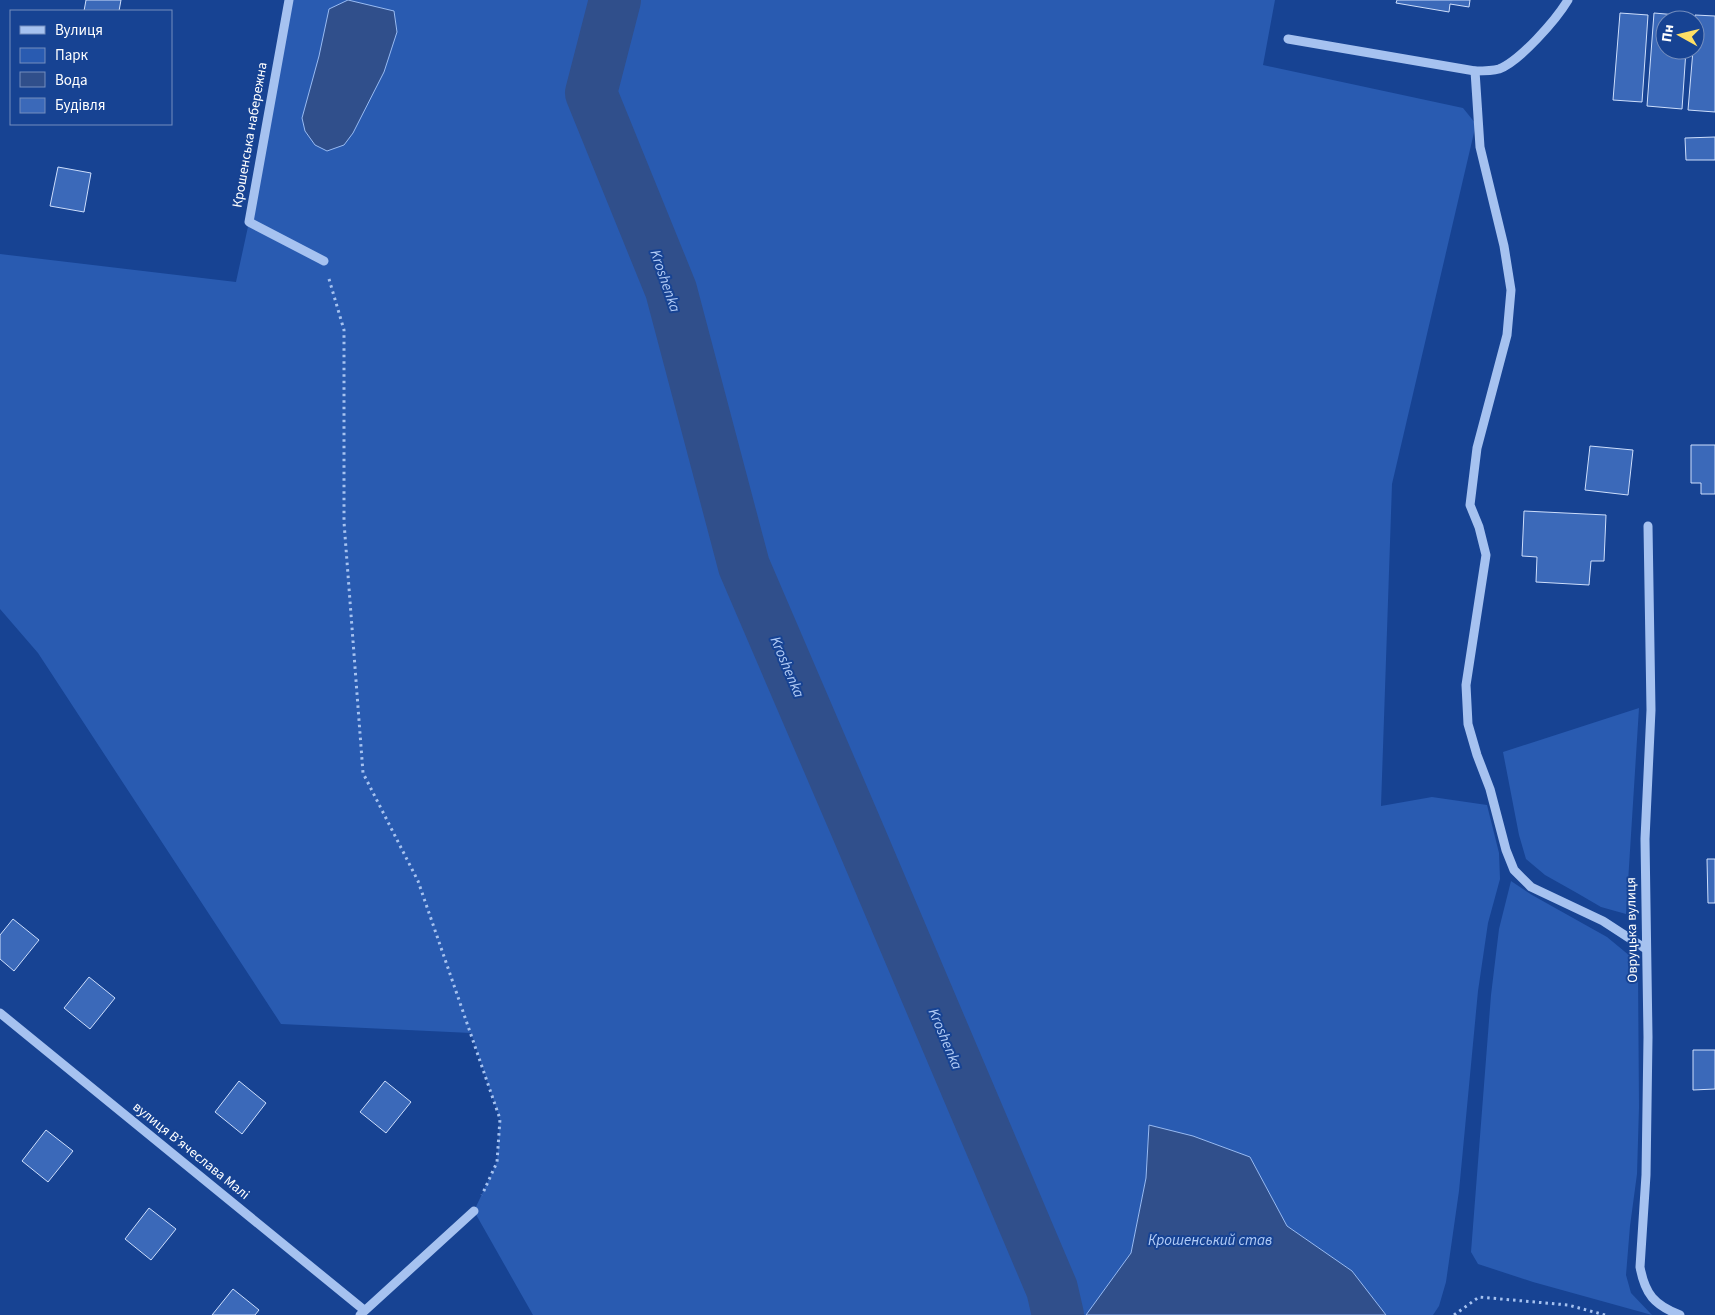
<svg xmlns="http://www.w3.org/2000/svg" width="1715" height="1315" font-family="'Source Sans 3',sans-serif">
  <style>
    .green { fill: #295bb1 }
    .water { fill: #304f8b; stroke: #98bbf3 }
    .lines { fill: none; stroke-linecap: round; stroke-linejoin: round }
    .river { stroke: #304f8b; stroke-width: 52 }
    .building { fill: #3b69b9; stroke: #cddefc }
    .path { stroke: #a6c2f0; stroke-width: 3; stroke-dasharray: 2.5 4; stroke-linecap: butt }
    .minor { stroke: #a6c2f0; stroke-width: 9 }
    .labels { text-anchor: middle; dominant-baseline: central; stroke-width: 4; stroke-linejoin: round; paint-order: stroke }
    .street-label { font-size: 14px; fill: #fff; stroke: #174393 }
    .water-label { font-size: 15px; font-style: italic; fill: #b2ccf7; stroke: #174393 }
  </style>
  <rect width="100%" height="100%" fill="#174393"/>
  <g class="green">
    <polygon points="289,0 1275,0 1263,65 1463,108 1476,124 1392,484 1381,806 1432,797 1487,805 1499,853 1500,879 1488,923 1478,991 1459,1191 1446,1282 1439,1306 1433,1315 1386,1315 1352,1271 1287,1226 1250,1157 1193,1136 1149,1125 1146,1178 1131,1253 1086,1315 533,1315 474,1211 497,1162 500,1119 471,1033 281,1024 38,653 0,609 0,254 236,282 249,222"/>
    <polygon points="1639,708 1626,914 1601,907 1577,893 1545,875 1526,859 1519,835 1503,752"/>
    <polygon points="1511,881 1532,895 1607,937 1630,956 1638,972 1639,1107 1637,1174 1630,1226 1626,1275 1631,1293 1652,1315 1533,1282 1478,1264 1471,1252 1491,995 1499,929"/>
  </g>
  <g class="water">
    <polygon points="348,0 394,11 397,32 384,72 353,133 344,145 327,151 315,145 305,131 302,118 319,56 329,9"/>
    <polygon points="1149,1125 1193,1136 1250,1157 1287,1226 1352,1271 1386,1315 1086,1315 1131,1253 1146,1178"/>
  </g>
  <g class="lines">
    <polyline class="river" points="615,0 591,93 671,290 744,566 856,827 1052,1289 1058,1315"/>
  </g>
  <g class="building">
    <polygon points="86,0 121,0 119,11 84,11"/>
    <polygon points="1397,0 1470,0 1469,7 1450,4 1449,12 1396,3"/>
    <polygon points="1620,13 1648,15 1642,102 1613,100"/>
    <polygon points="1654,13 1689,16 1688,20 1665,20 1665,50 1686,50 1682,109 1647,106"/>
    <polygon points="1695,15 1715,16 1715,112 1688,110 1693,50 1695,50"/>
    <polygon points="1715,137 1715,160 1686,160 1685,138"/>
    <polygon points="58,167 91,173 84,212 50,206"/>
    <polygon points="1691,445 1715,445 1715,494 1701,494 1701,483 1691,483"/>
    <polygon points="1590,446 1633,450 1628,495 1585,490"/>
    <polygon points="1524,511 1606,515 1604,561 1591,561 1589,585 1536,582 1537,557 1522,556"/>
    <polygon points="1707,859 1715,859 1715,903 1708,903"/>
    <polygon points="13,919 39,940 14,971 0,959 0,935"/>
    <polygon points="89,977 115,998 90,1029 64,1008"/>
    <polygon points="1693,1050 1715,1050 1715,1089 1693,1090"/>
    <polygon points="239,1081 266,1103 242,1134 215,1112"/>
    <polygon points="385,1081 411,1102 386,1133 360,1112"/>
    <polygon points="46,1130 73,1151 48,1182 22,1161"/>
    <polygon points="149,1208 176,1229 151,1260 125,1239"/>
    <polygon points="233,1289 259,1310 255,1315 212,1315"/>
  </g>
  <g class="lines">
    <g class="path">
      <polyline points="329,279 344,330 344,522 363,773 418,881 500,1119 497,1162 482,1195"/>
      <polyline points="1454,1315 1479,1297 1568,1305 1605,1315"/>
    </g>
    <g class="minor">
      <polyline points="289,0 249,222 324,261"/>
      <path d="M1288 39 1475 71C1483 71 1492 71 1499 69 1520 61 1556 20 1568 0"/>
      <polyline points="1475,71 1480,147 1504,246 1511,290 1507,335 1477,448 1470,505 1479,527 1486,555 1466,685 1468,724 1477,755 1490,789 1506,850 1514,870 1531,887 1603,921 1646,949"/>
      <path d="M1648 526 1651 710 1645 839 1648 1037 1646 1175 1640 1267C1645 1294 1654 1305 1680 1315"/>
      <polyline points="0,1013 364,1310"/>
      <polyline points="360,1315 474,1211"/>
    </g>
  </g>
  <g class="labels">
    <g class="street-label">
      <text transform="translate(250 135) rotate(-80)">Крошенська набережна</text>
      <text transform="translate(1632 930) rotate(-91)">Овруцька вулиця</text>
      <text transform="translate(191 1151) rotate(39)">вулиця Вʼячеслава Малі</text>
    </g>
    <g class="water-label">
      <text transform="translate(665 281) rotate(71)">Kroshenka</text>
      <text transform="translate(787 667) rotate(67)">Kroshenka</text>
      <text transform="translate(945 1039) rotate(67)">Kroshenka</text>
      <text x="1210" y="1240">Крошенський став</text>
    </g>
  </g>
  <rect x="10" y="10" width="162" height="115" fill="#174393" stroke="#748ebe"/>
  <rect x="20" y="26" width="25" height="8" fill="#a6c2f0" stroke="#748ebe"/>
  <text x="55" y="35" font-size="15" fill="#ffffff">Вулиця</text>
  <rect x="20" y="48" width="25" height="15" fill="#295bb1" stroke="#748ebe"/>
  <text x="55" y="60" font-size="15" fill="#ffffff">Парк</text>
  <rect x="20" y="72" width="25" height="15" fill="#304f8b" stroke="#748ebe"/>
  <text x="55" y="85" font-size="15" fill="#ffffff">Вода</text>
  <rect x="20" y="98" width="25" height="15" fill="#3b69b9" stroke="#748ebe"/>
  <text x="55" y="110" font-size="15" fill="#ffffff">Будівля</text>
  <g transform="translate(1680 35) rotate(278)"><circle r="24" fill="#174393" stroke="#748ebe"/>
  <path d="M0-4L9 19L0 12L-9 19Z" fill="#ffdf65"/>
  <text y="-8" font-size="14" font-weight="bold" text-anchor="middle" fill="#ffffff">Пн</text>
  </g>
</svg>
